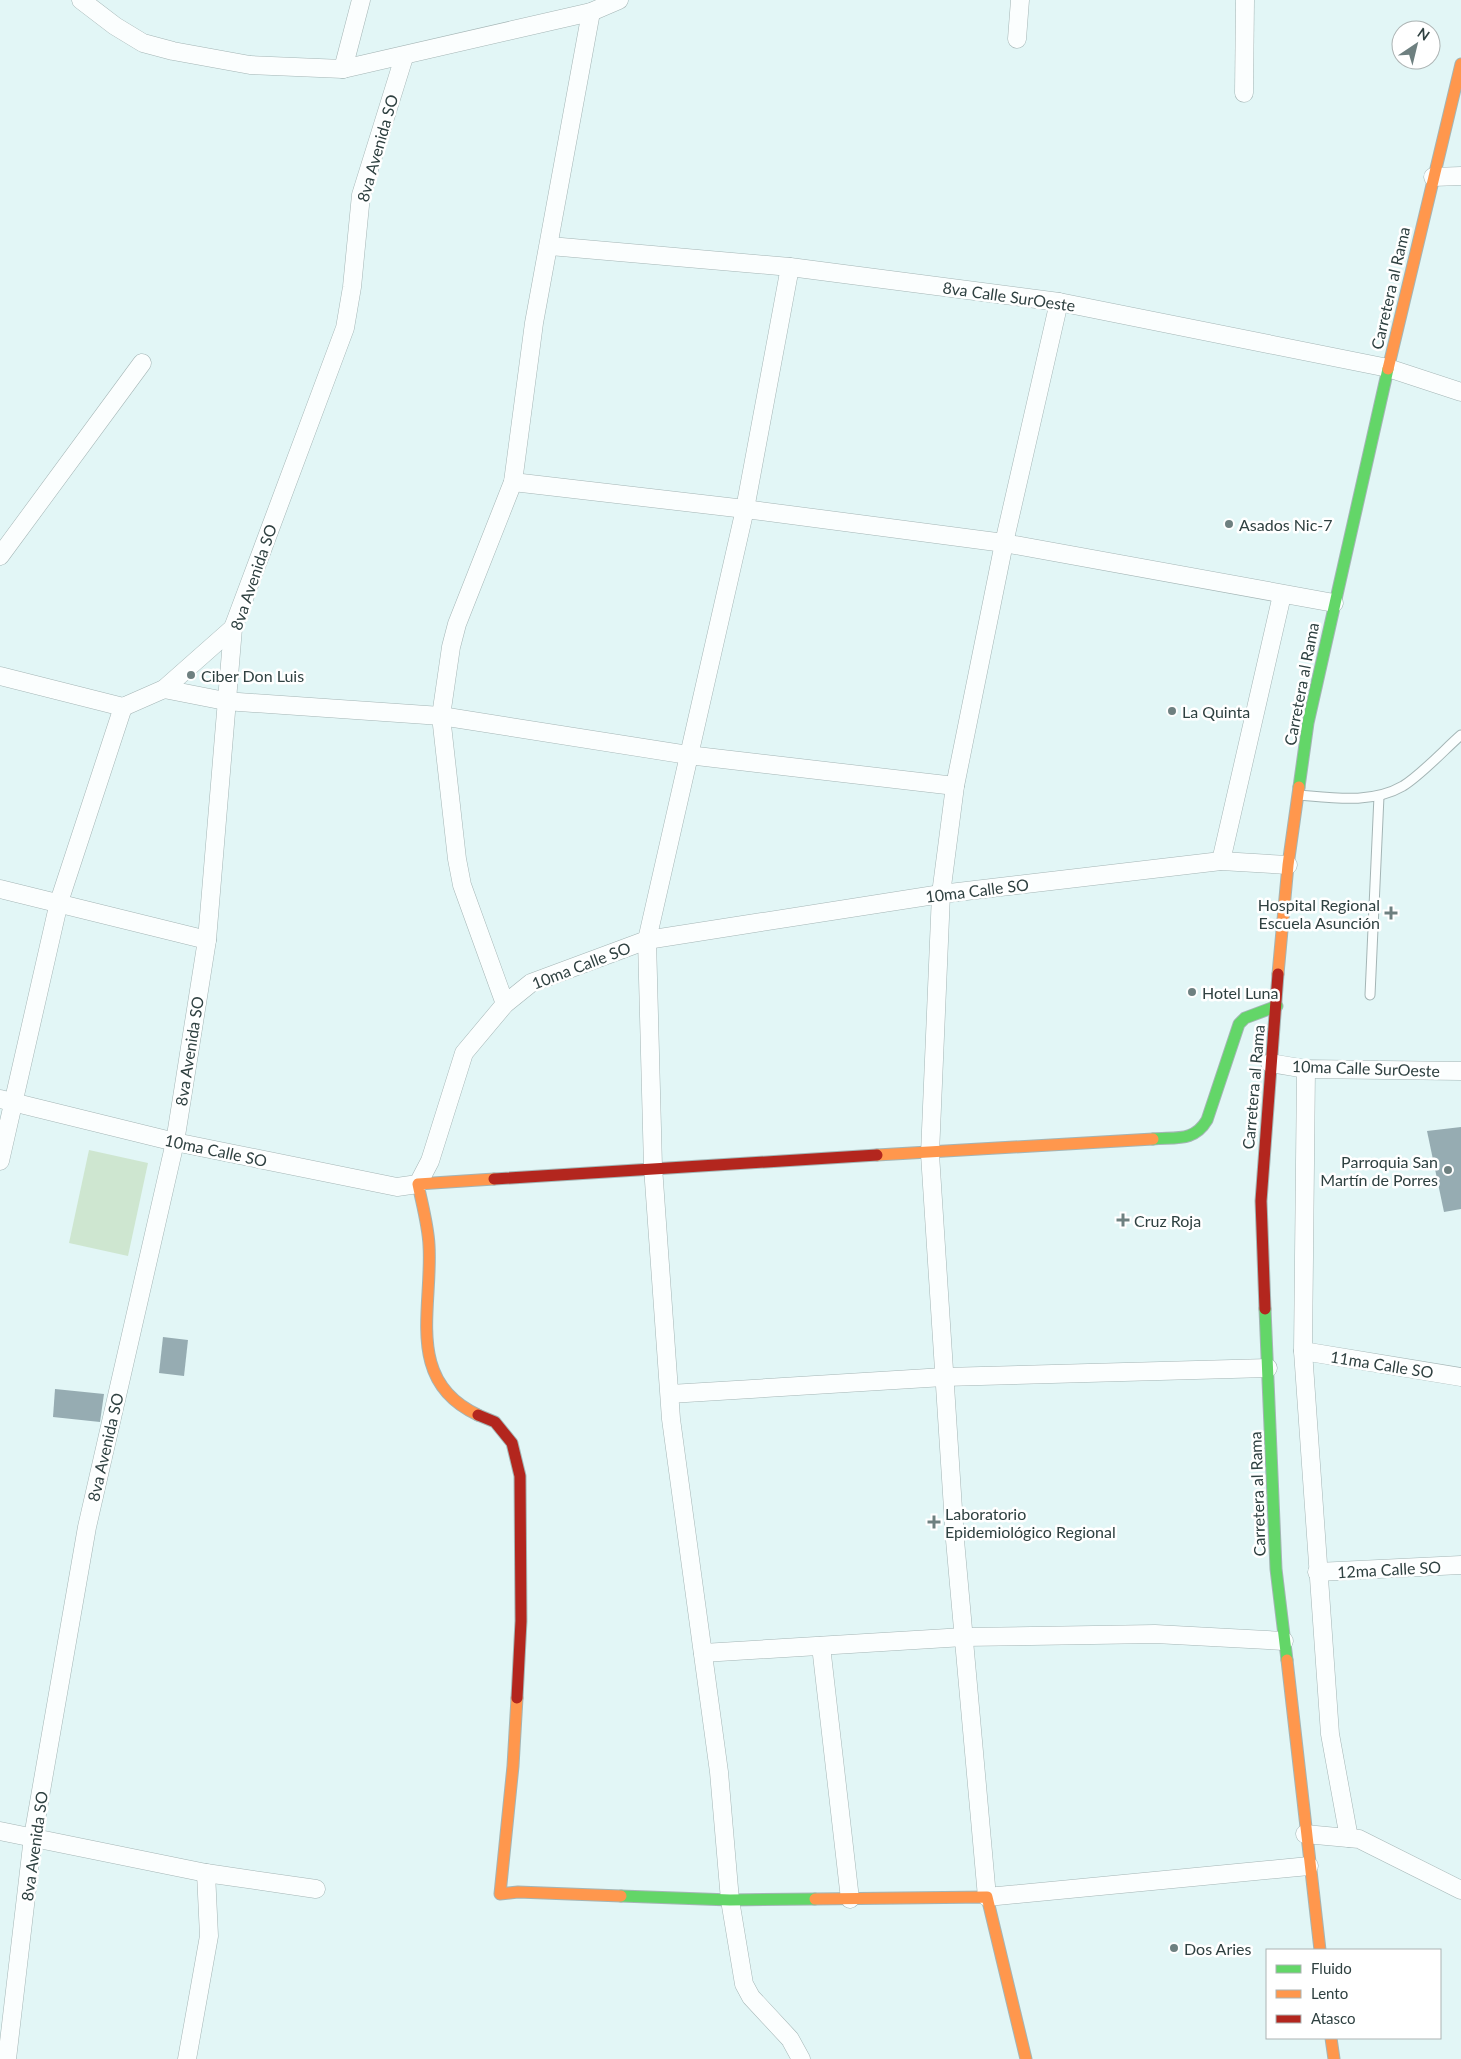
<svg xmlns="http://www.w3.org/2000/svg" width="1461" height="2059" font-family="Lato,sans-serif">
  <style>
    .green { fill: #cee6d0 }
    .building { fill: #96acb2 }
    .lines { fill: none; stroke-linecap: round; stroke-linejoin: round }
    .lane-casing { stroke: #a4b5b5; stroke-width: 11 }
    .street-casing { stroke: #a4b5b5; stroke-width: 19 }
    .fast-casing { stroke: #a4b5b5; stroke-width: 13 }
    .slow-casing { stroke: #a4b5b5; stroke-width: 13 }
    .jam-casing { stroke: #a4b5b5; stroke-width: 13 }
    .lane { stroke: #fbfefe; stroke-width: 9 }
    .street { stroke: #fbfefe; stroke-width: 18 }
    .fast { stroke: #63d668; stroke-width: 11 }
    .slow { stroke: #ff974d; stroke-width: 11 }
    .jam { stroke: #b3261e; stroke-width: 11 }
    .poi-dot { fill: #6e8080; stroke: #fff; stroke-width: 2 }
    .labels { text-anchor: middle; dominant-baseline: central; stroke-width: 5; stroke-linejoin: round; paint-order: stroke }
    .street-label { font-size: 16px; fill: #2f4141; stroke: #fff }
    .poi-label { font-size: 16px; fill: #2f4141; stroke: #fff; text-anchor: start }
  </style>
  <rect width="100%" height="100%" fill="#e2f6f6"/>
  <polygon class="green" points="89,1150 148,1163 128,1256 69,1243"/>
  <g class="building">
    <polygon points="1461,1127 1461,1209 1444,1212 1427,1131"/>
    <polygon points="163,1337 188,1340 184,1376 159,1373"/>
    <polygon points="55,1389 104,1394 100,1422 53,1417"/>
  </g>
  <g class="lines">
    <g class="lane-casing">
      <g id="lane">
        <path d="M1300 795C1334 798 1372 804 1403 786 1421 775 1445 749 1461 735"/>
        <polyline points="1370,995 1379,796"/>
      </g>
    </g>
    <g class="street-casing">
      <g id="street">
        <polyline points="81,0 115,26 143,43 173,51 250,65 343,69 591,12 619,0"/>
        <polyline points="1017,39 1020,0"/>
        <polyline points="343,69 361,0"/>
        <polyline points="1244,93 1245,0"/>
        <polyline points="1433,177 1461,176"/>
        <polyline points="550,246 790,267 1059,302 1388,368 1461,392"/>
        <polyline points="790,267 745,509 647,940 653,1167 671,1419 719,1772 730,1900 744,1984 751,1997 790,2039 801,2059"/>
        <polyline points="1059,302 1004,543 955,786 941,894 930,1154 955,1540 987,1897 1309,1866"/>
        <polyline points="513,482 745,509 1004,543 1334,603"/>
        <polyline points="0,556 142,363"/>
        <polyline points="0,676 123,707 164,689 233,628"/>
        <polyline points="164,689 225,701 441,716 688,755 955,786"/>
        <polyline points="1221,861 1282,595"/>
        <polyline points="0,889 207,940"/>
        <polyline points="505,1004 462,885 457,859 441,716 451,647 457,624 513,482 534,323 591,12"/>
        <polyline points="1270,1063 1306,1069 1461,1071"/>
        <polyline points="1306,1069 1303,1351 1330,1734 1349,1838"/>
        <polyline points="0,1099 175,1142 397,1187 418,1184 430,1161 464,1053 505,1004 531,983 647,940 941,894 1221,861 1288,865"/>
        <polyline points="0,1161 59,902 123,707"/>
        <polyline points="1303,1351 1461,1377"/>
        <polyline points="670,1394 944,1377 1268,1368"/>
        <polyline points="1317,1572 1461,1565"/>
        <polyline points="821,1646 850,1899"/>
        <polyline points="703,1653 964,1637 1155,1634 1284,1641"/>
        <polyline points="0,1831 206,1873 316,1889"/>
        <polyline points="1305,1834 1359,1839 1461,1890"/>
        <polyline points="7,2059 33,1837 87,1527 175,1142 207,940 233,628 345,328 352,287 361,195 404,57"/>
        <polyline points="187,2059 209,1936 206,1873"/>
      </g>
    </g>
    <g class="fast-casing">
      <g id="fast">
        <polyline points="1299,787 1308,723 1388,369"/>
        <path d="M1153 1139C1176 1137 1194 1142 1207 1120L1239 1024 1245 1018 1277 1006"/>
        <polyline points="1265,1309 1276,1569 1287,1660"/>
        <polyline points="621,1896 730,1900 815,1899"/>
      </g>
    </g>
    <g class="slow-casing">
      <g id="slow">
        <polyline points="1388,369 1461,64"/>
        <polyline points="1278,974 1288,865 1299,787"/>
        <polyline points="877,1155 1153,1139"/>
        <path d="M478 1415C404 1381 433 1308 429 1245 428 1225 422 1204 418 1184L494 1179"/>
        <polyline points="1287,1660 1320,1950"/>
        <polyline points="517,1698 513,1766 500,1894 518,1892 621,1896"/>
        <polyline points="815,1899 987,1897 1026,2059"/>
        <polyline points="1331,2038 1334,2059"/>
      </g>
    </g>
    <g class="jam-casing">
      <g id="jam">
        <polyline points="494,1179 877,1155"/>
        <polyline points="1265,1309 1261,1201 1278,974"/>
        <polyline points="478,1415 495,1422 512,1443 520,1476 521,1621 517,1698"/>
      </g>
    </g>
    <use href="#lane" class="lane"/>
    <use href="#street" class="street"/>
    <use href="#fast" class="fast"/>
    <use href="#slow" class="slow"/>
    <use href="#jam" class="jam"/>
  </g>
  <g class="poi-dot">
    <circle cx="1229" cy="524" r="5"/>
    <circle cx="191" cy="675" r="5"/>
    <circle cx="1172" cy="711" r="5"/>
    <path d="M1388.5 905.5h5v5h5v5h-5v5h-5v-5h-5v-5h5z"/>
    <circle cx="1192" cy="992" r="5"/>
    <circle cx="1448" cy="1170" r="5"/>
    <path d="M1120.5 1212.5h5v5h5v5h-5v5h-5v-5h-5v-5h5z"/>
    <path d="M931.5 1514.5h5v5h5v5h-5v5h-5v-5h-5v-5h5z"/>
    <circle cx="1174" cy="1948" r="5"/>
  </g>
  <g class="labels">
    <g class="street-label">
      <text transform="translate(377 148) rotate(-74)">8va Avenida SO</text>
      <text transform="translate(1390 288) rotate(-77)">Carretera al Rama</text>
      <text transform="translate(1009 296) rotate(8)">8va Calle SurOeste</text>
      <text transform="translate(253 577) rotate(-71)">8va Avenida SO</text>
      <text transform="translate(1301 684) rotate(-79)">Carretera al Rama</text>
      <text transform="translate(977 890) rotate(-7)">10ma Calle SO</text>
      <text transform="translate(581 965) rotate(-21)">10ma Calle SO</text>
      <text transform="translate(189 1051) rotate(-81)">8va Avenida SO</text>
      <text transform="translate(1366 1068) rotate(2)">10ma Calle SurOeste</text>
      <text transform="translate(1253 1087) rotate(-85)">Carretera al Rama</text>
      <text transform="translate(216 1150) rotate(12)">10ma Calle SO</text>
      <text transform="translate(1382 1364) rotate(9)">11ma Calle SO</text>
      <text transform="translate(105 1447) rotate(-77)">8va Avenida SO</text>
      <text transform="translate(1257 1494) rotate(-92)">Carretera al Rama</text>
      <text transform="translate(1389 1569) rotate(-3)">12ma Calle SO</text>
      <text transform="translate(34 1846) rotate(-82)">8va Avenida SO</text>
    </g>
    <g class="poi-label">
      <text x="1239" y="524">Asados Nic-7</text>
      <text x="201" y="675">Ciber Don Luis</text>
      <text x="1182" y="711">La Quinta</text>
      <text x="1380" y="904" text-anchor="end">Hospital Regional<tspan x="1380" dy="18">Escuela Asunción</tspan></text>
      <text x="1202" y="992">Hotel Luna</text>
      <text x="1438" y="1161" text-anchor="end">Parroquia San<tspan x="1438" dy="18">Martín de Porres</tspan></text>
      <text x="1134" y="1220">Cruz Roja</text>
      <text x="945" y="1513">Laboratorio<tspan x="945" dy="18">Epidemiológico Regional</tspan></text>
      <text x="1184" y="1948">Dos Aries</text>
    </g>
  </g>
  <rect x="1266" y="1949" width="175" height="90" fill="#ffffff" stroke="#acb3b3"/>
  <rect x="1276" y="1965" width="25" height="8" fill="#63d668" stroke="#acb3b3"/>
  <text x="1311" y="1974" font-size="15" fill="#2f4141">Fluido</text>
  <rect x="1276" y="1990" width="25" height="8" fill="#ff974d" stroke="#acb3b3"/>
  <text x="1311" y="1999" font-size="15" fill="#2f4141">Lento</text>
  <rect x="1276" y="2015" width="25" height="8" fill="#b3261e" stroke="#acb3b3"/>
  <text x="1311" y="2024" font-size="15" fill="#2f4141">Atasco</text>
  <g transform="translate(1416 45) rotate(35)"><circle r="24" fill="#ffffff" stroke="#acb3b3"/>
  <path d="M0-4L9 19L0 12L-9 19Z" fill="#6e8080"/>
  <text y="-8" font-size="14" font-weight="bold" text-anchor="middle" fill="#2f4141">N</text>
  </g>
</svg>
